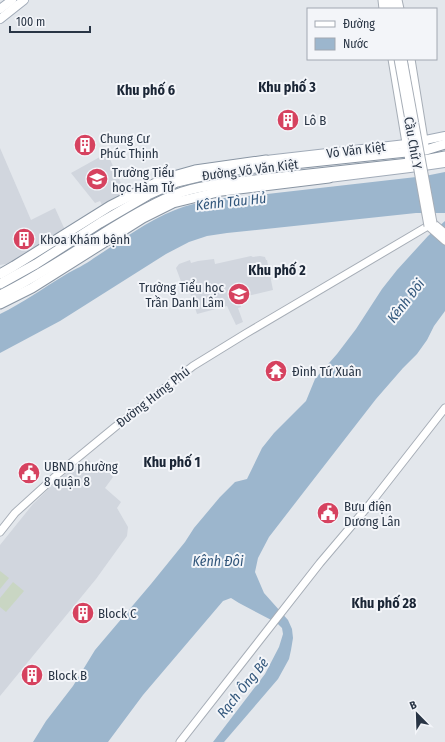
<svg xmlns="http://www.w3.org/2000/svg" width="445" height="742" font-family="'Fira Sans Condensed',sans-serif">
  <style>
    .built { fill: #d1d6de }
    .green { fill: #c9d6c3 }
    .water { fill: #9cb6cd }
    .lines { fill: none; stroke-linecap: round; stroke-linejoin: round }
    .secondary-casing { stroke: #a7aeb7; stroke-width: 9 }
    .primary-casing { stroke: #a1abb8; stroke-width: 10 }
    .trunk-casing { stroke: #8995a3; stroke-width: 11 }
    .secondary { stroke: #fff; stroke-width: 7 }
    .primary { stroke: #fff; stroke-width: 8 }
    .trunk { stroke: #fff; stroke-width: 9 }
    .secondary-bridge-casing { stroke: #a7aeb7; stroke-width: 9; stroke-linecap: butt }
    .secondary-bridge { stroke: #fff; stroke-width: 7 }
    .labels { text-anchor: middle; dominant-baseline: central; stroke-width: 4; stroke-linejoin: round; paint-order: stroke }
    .poi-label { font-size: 13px; fill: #293545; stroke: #f3f5f9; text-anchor: start }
    .street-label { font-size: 13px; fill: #293545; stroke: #f3f5f9 }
    .neighbourhood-label { font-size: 14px; font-weight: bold; fill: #1b2636; stroke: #f3f5f9 }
    .water-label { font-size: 14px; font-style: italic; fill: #31567b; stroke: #f3f5f9 }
  </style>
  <rect width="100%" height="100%" fill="#e3e7ec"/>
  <g class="built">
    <polygon points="0,148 31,220 55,208 65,230 11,263 0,265"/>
    <polygon points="107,153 125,192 102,205 100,201 95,203 71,173"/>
    <polygon points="251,256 253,257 260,256 265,257 266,260 267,260 273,290 239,298 241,307 238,308 243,322 236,325 227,306 197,314 187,283 182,284 176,268 179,264 190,260 191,263 198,261 214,259 215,264"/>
    <polygon points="87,459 97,467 102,463 113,477 105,488 121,502 117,508 128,527 127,536 96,579 0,696 0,545 33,504 60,478"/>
  </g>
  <g class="green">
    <polygon points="0,571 9,578 0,589"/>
    <polygon points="13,582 24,591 6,612 0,607 0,598"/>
  </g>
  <g class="water">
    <path d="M445 172V213H416L227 233 207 236 189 242 166 254 60 321 0 353V314C23 303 43 288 65 275 75 269 85 265 94 258 121 241 145 222 175 210 198 201 224 197 249 196L425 176Z"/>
    <polygon points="445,221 445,311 434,326 427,340 417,354 403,368 376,399 303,493 269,537 258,558 255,572 264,593 288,620 292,629 293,638 291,650 289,659 278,679 224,742 213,742 265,674 279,647 283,634 282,628 277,623 239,603 231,598 223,601 143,695 108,742 33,742 46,721 73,686 95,650 151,584 185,542 194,528 220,497 235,482 247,479 262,448 274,433 306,401 315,379 337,354 356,329 382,289 397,270 428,236"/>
  </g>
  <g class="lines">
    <g class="secondary-casing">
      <g id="secondary">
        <polyline points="382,0 383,9"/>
        <polyline points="387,0 389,9"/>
        <polyline points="393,0 394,9"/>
        <polyline points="398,0 400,9"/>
        <polyline points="392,59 410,167"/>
        <polyline points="411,59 425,146"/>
        <polyline points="428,226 445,241"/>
        <polyline points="0,532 15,513 59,473 115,427 193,366 245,334 433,223 445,233"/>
        <polyline points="180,742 320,563 370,504 445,408"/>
      </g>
    </g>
    <g class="primary-casing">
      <g id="primary">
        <polyline points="0,9 12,0"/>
        <polyline points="0,19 24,0"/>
        <polyline points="266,160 406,144 445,136"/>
        <polyline points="329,178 410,168 445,163"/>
      </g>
    </g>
    <g class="trunk-casing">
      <g id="trunk">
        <polyline points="0,274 14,266 110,206 149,186 170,177 195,170 266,160"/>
        <polyline points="0,284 36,264 100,223 148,195 177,182 219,172 397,153 426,150 445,144"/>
        <path d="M0 295C39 276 75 251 112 228 135 214 157 201 182 192 197 187 212 185 227 183L409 163 445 156"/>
        <polyline points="0,304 32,288 143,218 173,203 222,191 329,178"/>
      </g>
    </g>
    <use href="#secondary" class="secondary"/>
    <use href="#primary" class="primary"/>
    <use href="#trunk" class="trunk"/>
    <g class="secondary-bridge-casing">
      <g id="secondary-bridge">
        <polyline points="398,59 428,226"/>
        <polyline points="403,59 433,223"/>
      </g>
    </g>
    <use href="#secondary-bridge" class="secondary-bridge"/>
  </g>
  <defs>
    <g id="building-disc" transform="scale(1.15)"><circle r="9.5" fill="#d6425f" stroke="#f3f5f9"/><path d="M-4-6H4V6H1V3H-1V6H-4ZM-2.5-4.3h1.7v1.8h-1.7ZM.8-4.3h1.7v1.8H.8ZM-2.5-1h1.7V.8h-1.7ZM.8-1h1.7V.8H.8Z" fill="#fff"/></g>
    <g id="school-disc" transform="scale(1.15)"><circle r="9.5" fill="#d6425f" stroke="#f3f5f9"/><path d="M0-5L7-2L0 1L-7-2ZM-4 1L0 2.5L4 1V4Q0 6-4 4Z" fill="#fff"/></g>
    <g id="temple-disc" transform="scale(1.15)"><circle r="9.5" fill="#d6425f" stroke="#f3f5f9"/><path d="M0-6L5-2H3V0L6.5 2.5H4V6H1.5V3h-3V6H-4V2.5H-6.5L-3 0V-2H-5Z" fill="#fff"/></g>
    <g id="civic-disc" transform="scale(1.15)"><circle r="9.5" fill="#d6425f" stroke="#f3f5f9"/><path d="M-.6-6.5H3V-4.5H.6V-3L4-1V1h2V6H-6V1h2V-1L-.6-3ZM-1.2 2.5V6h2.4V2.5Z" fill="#fff"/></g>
  </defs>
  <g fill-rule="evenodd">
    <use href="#building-disc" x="288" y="120"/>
    <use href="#building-disc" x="85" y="145"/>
    <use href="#school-disc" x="97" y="179"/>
    <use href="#building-disc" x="24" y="239"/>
    <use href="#school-disc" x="239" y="294"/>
    <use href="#temple-disc" x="276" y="371"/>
    <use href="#civic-disc" x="29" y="473"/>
    <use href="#civic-disc" x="328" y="513"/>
    <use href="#building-disc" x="83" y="613"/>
    <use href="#building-disc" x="32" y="675"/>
  </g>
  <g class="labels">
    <g class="poi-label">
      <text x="304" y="120">Lô B</text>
      <text x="100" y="138">Chung Cư<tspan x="100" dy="15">Phúc Thịnh</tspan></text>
      <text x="112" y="172">Trường Tiểu<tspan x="112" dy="15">học Hàm Tử</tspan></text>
      <text x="40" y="239">Khoa Khám bệnh</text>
      <text x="224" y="287" text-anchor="end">Trường Tiểu học<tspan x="224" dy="15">Trần Danh Lâm</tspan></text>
      <text x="292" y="371">Đình Tứ Xuân</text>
      <text x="44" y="466">UBND phường<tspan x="44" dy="15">8 quận 8</tspan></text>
      <text x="344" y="506">Bưu điện<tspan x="344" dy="15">Dương Lân</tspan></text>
      <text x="98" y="613">Block C</text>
      <text x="48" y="675">Block B</text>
    </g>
    <g class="street-label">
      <text transform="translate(413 143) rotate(80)">Cầu Chữ Y</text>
      <text transform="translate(356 150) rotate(-7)">Võ Văn Kiệt</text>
      <text transform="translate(250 170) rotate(-7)">Đường Võ Văn Kiệt</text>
      <text transform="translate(153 397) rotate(-38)">Đường Hưng Phú</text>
    </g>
    <g class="neighbourhood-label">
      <text x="287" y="87">Khu phố 3</text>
      <text x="146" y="90">Khu phố 6</text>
      <text x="277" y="270">Khu phố 2</text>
      <text x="172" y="462">Khu phố 1</text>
      <text x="384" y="603">Khu phố 28</text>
    </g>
    <g class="water-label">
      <text transform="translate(231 202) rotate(-6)">Kênh Tàu Hủ</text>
      <text transform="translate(406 301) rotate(-52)">Kênh Đôi</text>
      <text x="218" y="561">Kênh Đôi</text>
      <text transform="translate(243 688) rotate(-51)">Rạch Ông Bé</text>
    </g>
  </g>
  <rect x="307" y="8" width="130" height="52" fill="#f3f5f9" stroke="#a2a8b1"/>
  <rect x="315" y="21" width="20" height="6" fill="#ffffff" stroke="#a2a8b1"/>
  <text x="343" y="28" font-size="12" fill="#293545">Đường</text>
  <rect x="315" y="38" width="20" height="12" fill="#9cb6cd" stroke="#a2a8b1"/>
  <text x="343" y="48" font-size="12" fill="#293545">Nước</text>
  <g transform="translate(417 714) rotate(337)" stroke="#f3f5f9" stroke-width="3" paint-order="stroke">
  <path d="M0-3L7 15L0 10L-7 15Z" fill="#293545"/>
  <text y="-6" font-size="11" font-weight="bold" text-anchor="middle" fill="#293545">B</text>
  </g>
  <path d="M10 26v6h80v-6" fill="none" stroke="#293545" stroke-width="2"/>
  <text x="16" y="26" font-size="12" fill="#293545" stroke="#f3f5f9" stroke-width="3" paint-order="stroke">100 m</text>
</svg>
